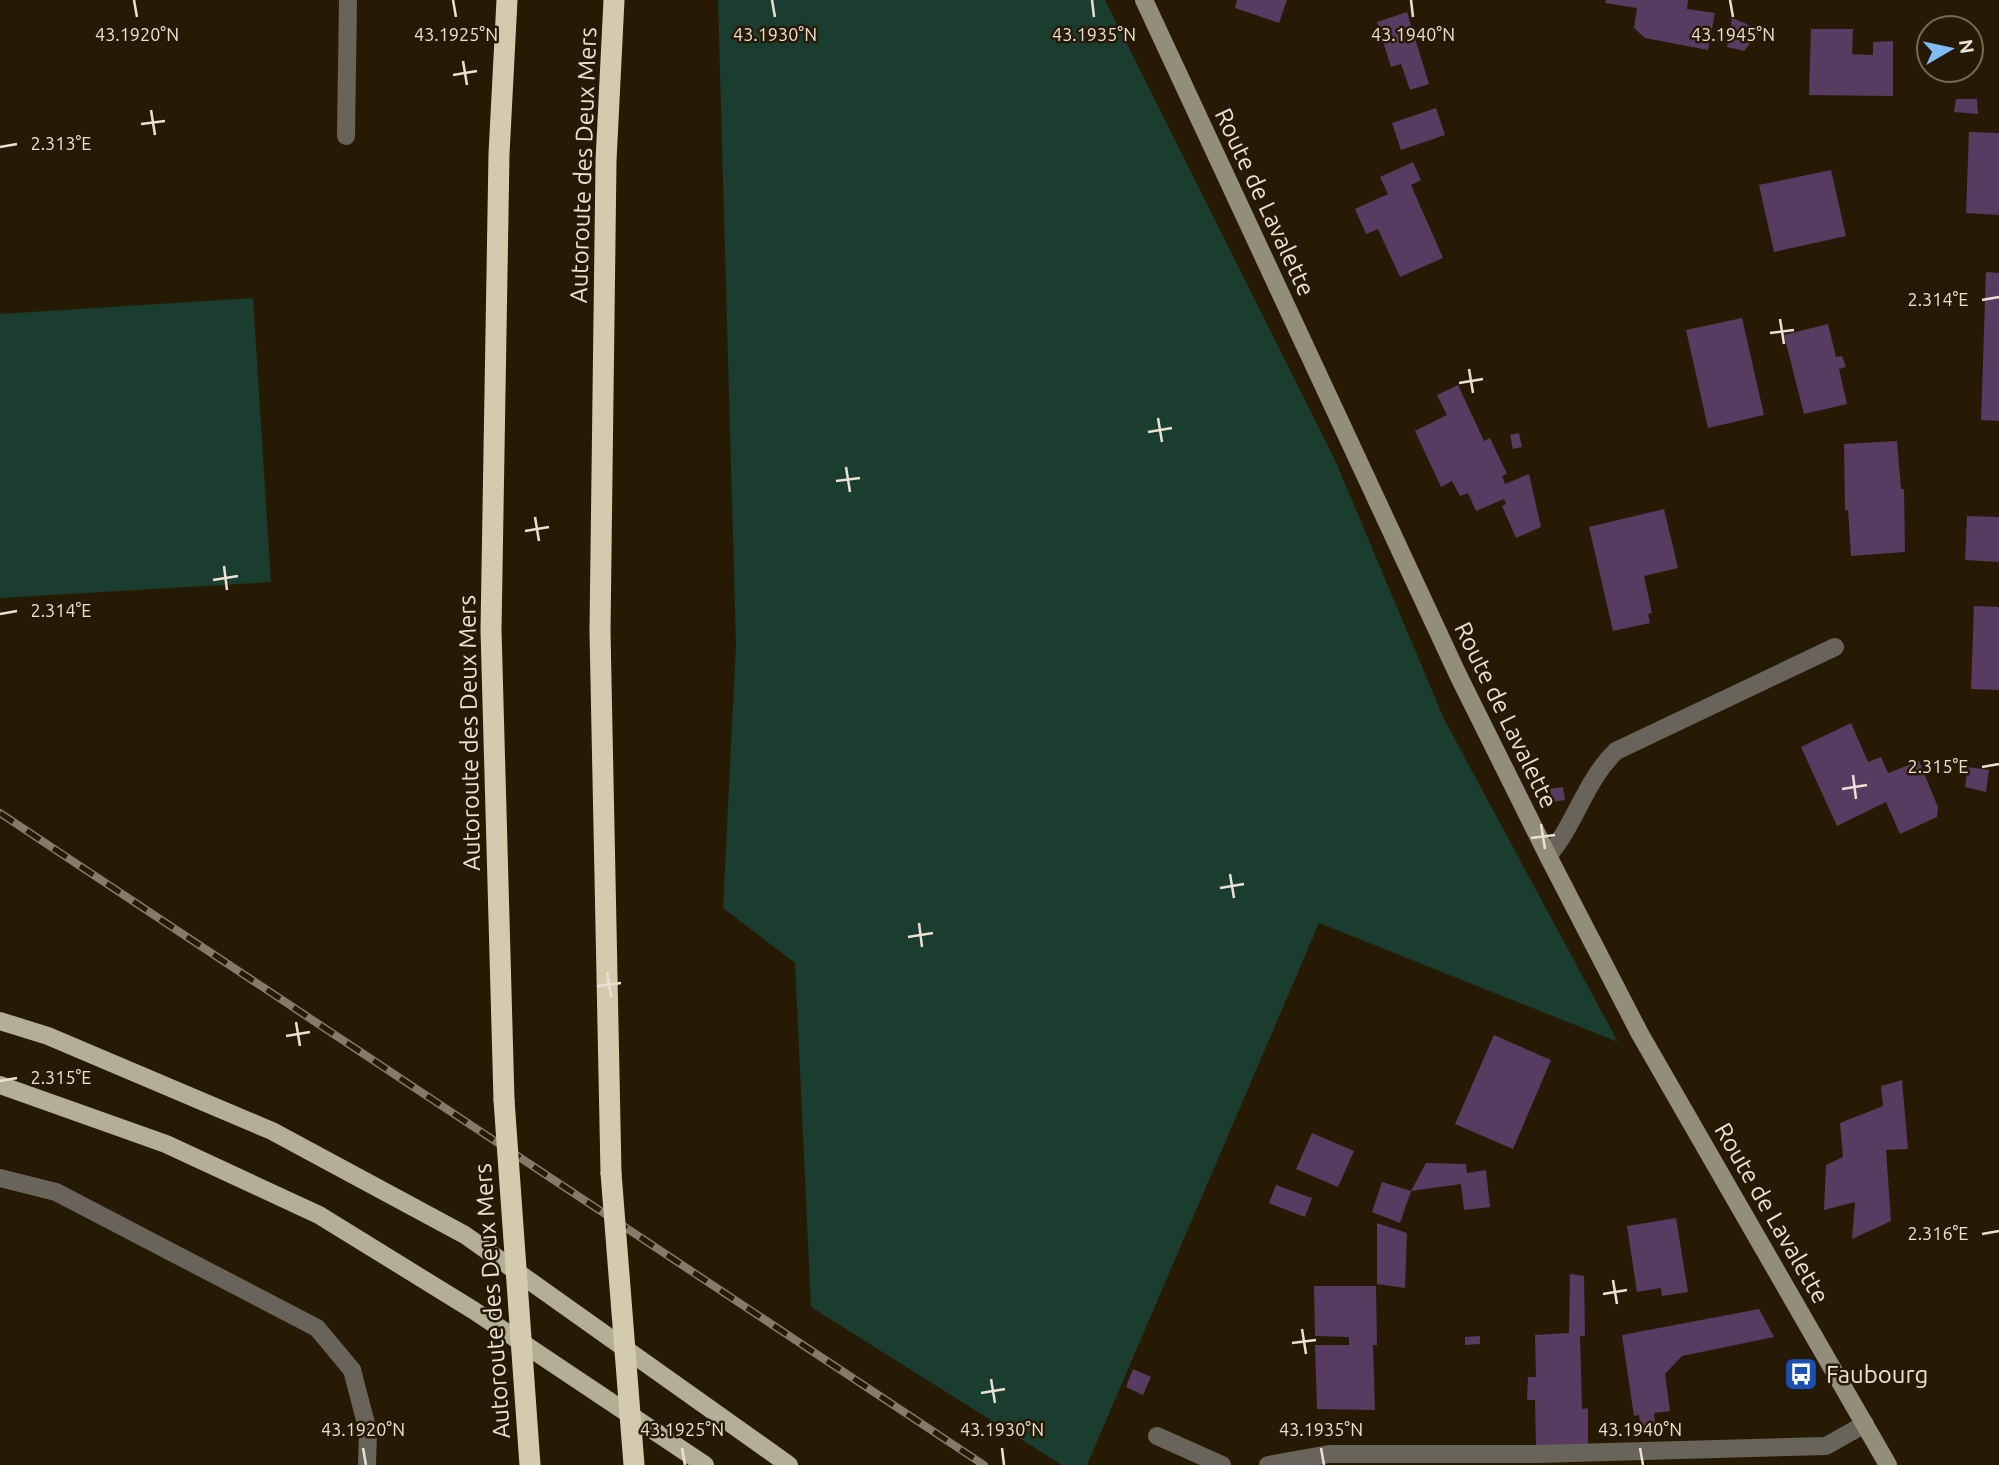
<svg xmlns="http://www.w3.org/2000/svg" width="1999" height="1465" font-family="Ubuntu,sans-serif">
  <style>
    .green { fill: #1a3d2f }
    .building { fill: #583b60 }
    .lines { fill: none; stroke-linecap: round; stroke-linejoin: round }
    .service { stroke: #686459; stroke-width: 18 }
    .minor { stroke: #686459; stroke-width: 18 }
    .secondary { stroke: #938e7c; stroke-width: 18 }
    .primary { stroke: #b5ae96; stroke-width: 18 }
    .motorway { stroke: #d4cbae; stroke-width: 21 }
    .rail-casing { stroke: #867b6b; stroke-width: 8 }
    .rail { stroke: #271a05; stroke-width: 5; stroke-dasharray: 16; stroke-linecap: butt }
    .motorway-bridge { stroke: #d4cbae; stroke-width: 21 }
    .ticks { fill: none; stroke: #eae1d5; stroke-width: 2.5 }
    .labels { text-anchor: middle; dominant-baseline: central; stroke-width: 5; stroke-linejoin: round; paint-order: stroke }
    .street-label { font-size: 24px; fill: #eae1d5; stroke: #271a05 }
    .poi-label { font-size: 24px; fill: #eae1d5; stroke: #271a05; text-anchor: start }
    .ticks-label { font-size: 18px; text-anchor: middle; fill: #eae1d5; stroke: #271a05; stroke-width: 5; stroke-linejoin: round; paint-order: stroke }
  </style>
  <rect width="100%" height="100%" fill="#271a05"/>
  <g class="green">
    <polygon points="718,0 1105,0 1335,460 1444,719 1618,1042 1319,923 1087,1465 1062,1465 811,1307 795,963 723,908 736,645"/>
    <polygon points="253,298 271,582 0,598 0,314"/>
  </g>
  <g class="building">
    <polygon points="1237,0 1287,0 1279,23 1235,8"/>
    <polygon points="1606,0 1688,0 1687,9 1715,13 1708,50 1645,38 1634,28 1637,8 1605,3"/>
    <polygon points="1407,12 1429,84 1410,90 1401,64 1391,67 1377,22"/>
    <polygon points="1732,18 1761,30 1744,51 1727,47"/>
    <polygon points="1811,29 1853,29 1852,54 1873,55 1873,42 1893,41 1893,96 1809,95"/>
    <polygon points="1956,99 1977,99 1978,114 1954,112"/>
    <polygon points="1436,108 1445,135 1401,150 1392,123"/>
    <polygon points="1969,132 1999,133 1999,215 1966,213"/>
    <polygon points="1413,162 1421,180 1411,185 1443,258 1400,277 1378,229 1366,234 1355,209 1388,194 1380,177"/>
    <polygon points="1831,170 1846,236 1774,252 1759,185"/>
    <polygon points="1986,272 1999,273 1999,421 1981,420"/>
    <polygon points="1742,318 1764,415 1708,428 1686,330"/>
    <polygon points="1828,324 1836,357 1842,356 1846,367 1839,369 1847,404 1804,414 1784,335"/>
    <polygon points="1458,385 1484,441 1490,438 1507,474 1502,476 1505,484 1529,474 1541,527 1516,538 1502,506 1506,504 1504,499 1476,511 1468,493 1460,496 1452,481 1441,487 1415,431 1447,415 1437,395"/>
    <polygon points="1519,433 1522,447 1513,449 1510,435"/>
    <polygon points="1897,441 1901,489 1904,489 1905,552 1851,556 1848,510 1845,510 1844,444"/>
    <polygon points="1664,509 1678,568 1644,576 1652,613 1648,614 1650,623 1613,631 1589,527"/>
    <polygon points="1967,516 1999,517 1999,562 1965,560"/>
    <polygon points="1974,606 1999,607 1999,690 1971,689"/>
    <polygon points="1851,723 1868,762 1881,757 1888,773 1919,761 1938,807 1937,817 1900,834 1886,802 1837,826 1801,747"/>
    <polygon points="1968,767 1989,770 1986,792 1965,787"/>
    <polygon points="1563,787 1565,800 1552,802 1550,789"/>
    <polygon points="1494,1035 1551,1060 1513,1149 1455,1124"/>
    <polygon points="1902,1080 1908,1149 1886,1150 1891,1221 1852,1239 1855,1202 1824,1210 1826,1165 1843,1157 1840,1123 1883,1106 1881,1086"/>
    <polygon points="1312,1133 1354,1151 1338,1187 1296,1169"/>
    <polygon points="1426,1163 1466,1164 1467,1173 1486,1170 1490,1207 1464,1210 1461,1184 1411,1191"/>
    <polygon points="1382,1182 1411,1191 1400,1223 1372,1212"/>
    <polygon points="1276,1185 1312,1198 1305,1217 1269,1203"/>
    <polygon points="1676,1218 1688,1292 1662,1296 1661,1288 1637,1292 1627,1226"/>
    <polygon points="1377,1223 1407,1233 1405,1288 1377,1284"/>
    <polygon points="1570,1274 1584,1276 1585,1336 1580,1336 1582,1409 1588,1408 1588,1445 1536,1446 1535,1400 1527,1400 1528,1377 1536,1377 1535,1335 1569,1333"/>
    <polygon points="1314,1286 1376,1286 1377,1345 1373,1345 1375,1410 1317,1409 1315,1345 1349,1345 1349,1337 1315,1336"/>
    <polygon points="1759,1309 1774,1337 1682,1356 1665,1374 1670,1411 1654,1413 1656,1430 1642,1433 1639,1415 1634,1416 1622,1335"/>
    <polygon points="1480,1336 1480,1344 1465,1345 1465,1337"/>
    <polygon points="1133,1369 1151,1377 1143,1395 1126,1387"/>
  </g>
  <g class="lines">
    <g class="service">
      <polyline points="346,136 348,0"/>
      <path d="M1548 856C1576 823 1585 781 1616 751L1835 647"/>
      <polyline points="352,1370 368,1431 367,1465"/>
    </g>
    <g class="minor">
      <polyline points="0,1178 56,1192 317,1328 352,1370"/>
      <polyline points="1157,1436 1222,1465"/>
      <polyline points="1268,1465 1329,1454 1537,1454 1826,1446 1865,1424"/>
    </g>
    <polyline class="secondary" points="1144,0 1459,677 1548,856 1640,1034 1888,1465"/>
    <g class="primary">
      <polyline points="0,1021 48,1036 272,1131 465,1235 789,1465"/>
      <polyline points="0,1085 166,1144 319,1215 473,1310 705,1465"/>
    </g>
    <g class="motorway">
      <polyline points="504,1100 491,630 499,154 507,0"/>
      <polyline points="611,1173 600,631 606,161 614,0"/>
    </g>
    <g class="rail-casing">
      <polyline id="rail" points="0,813 984,1465"/>
    </g>
    <use href="#rail" class="rail"/>
    <g class="motorway-bridge">
      <polyline points="504,1100 530,1465"/>
      <polyline points="611,1173 634,1465"/>
    </g>
  </g>
  <path class="ticks" d="M134 0 137 17M453 0 456 17M772 0 775 17M1092 0 1094 17M1411 0 1413 17M1730 0 1733 17M463 61 467 85M453 75 477 71M151 110 155 135M141 124 165 121M0 147 17 144M1982 300 1999 297M1780 319 1784 344M1770 333 1794 330M1469 369 1473 393M1459 383 1483 379M1158 418 1162 442M1148 432 1172 428M846 467 850 492M836 481 860 478M535 517 539 541M525 531 549 527M224 566 227 590M213 580 238 576M0 614 17 611M1982 767 1999 764M1853 775 1856 799M1842 789 1867 785M1541 824 1545 849M1531 838 1555 835M1230 874 1234 898M1220 888 1244 884M919 923 922 947M908 937 933 933M607 972 611 997M597 986 621 983M296 1022 300 1046M286 1036 310 1032M0 1081 17 1078M1982 1234 1999 1231M1613 1280 1617 1304M1603 1294 1627 1290M1302 1329 1306 1354M1292 1343 1316 1340M991 1379 995 1403M981 1393 1005 1389M363 1448 366 1465M682 1448 685 1465M1002 1448 1004 1465M1321 1448 1324 1465M1640 1448 1643 1465"/>
  <defs>
    <g id="bus-square" transform="scale(1.75)"><rect x="-9" y="-9" width="18" height="18" rx="4" fill="#1a4fb4" stroke="#271a05"/><path d="M-5-6H5V4H4V6H2V4H-2V6H-4V4H-5ZM-3.5-4V0h7V-4ZM-3.5 1.2v1.5H-2V1.2ZM2 1.2v1.5H3.5V1.2Z" fill="#fff"/></g>
  </defs>
  <g fill-rule="evenodd">
    <use href="#bus-square" x="1801" y="1374"/>
  </g>
  <g class="labels">
    <g class="street-label">
      <text transform="translate(583 165) rotate(-88)">Autoroute des Deux Mers</text>
      <text transform="translate(1265 202) rotate(65)">Route de Lavalette</text>
      <text transform="translate(1506 715) rotate(64)">Route de Lavalette</text>
      <text transform="translate(469 733) rotate(-91)">Autoroute des Deux Mers</text>
      <text transform="translate(1772 1213) rotate(60)">Route de Lavalette</text>
      <text transform="translate(492 1301) rotate(-94)">Autoroute des Deux Mers</text>
    </g>
    <g class="poi-label">
      <text x="1826" y="1374">Faubourg</text>
    </g>
  </g>
  <g class="ticks-label">
    <text x="137" y="41">43.1920°N</text>
    <text x="456" y="41">43.1925°N</text>
    <text x="775" y="41">43.1930°N</text>
    <text x="1094" y="41">43.1935°N</text>
    <text x="1413" y="41">43.1940°N</text>
    <text x="1733" y="41">43.1945°N</text>
    <text x="61" y="150">2.313°E</text>
    <text x="1938" y="306">2.314°E</text>
    <text x="61" y="617">2.314°E</text>
    <text x="1938" y="773">2.315°E</text>
    <text x="61" y="1084">2.315°E</text>
    <text x="1938" y="1240">2.316°E</text>
    <text x="363" y="1436">43.1920°N</text>
    <text x="682" y="1436">43.1925°N</text>
    <text x="1002" y="1436">43.1930°N</text>
    <text x="1321" y="1436">43.1935°N</text>
    <text x="1640" y="1436">43.1940°N</text>
  </g>
  <g transform="translate(1950 49) rotate(81)"><circle r="33" fill="#271a05" stroke="#756a58" stroke-width="2"/>
  <path d="M0-5L12 26L0 18L-12 26Z" fill="#7fbdfa"/>
  <text y="-10" font-size="19" font-weight="bold" text-anchor="middle" fill="#eae1d5">N</text>
  </g>
</svg>
